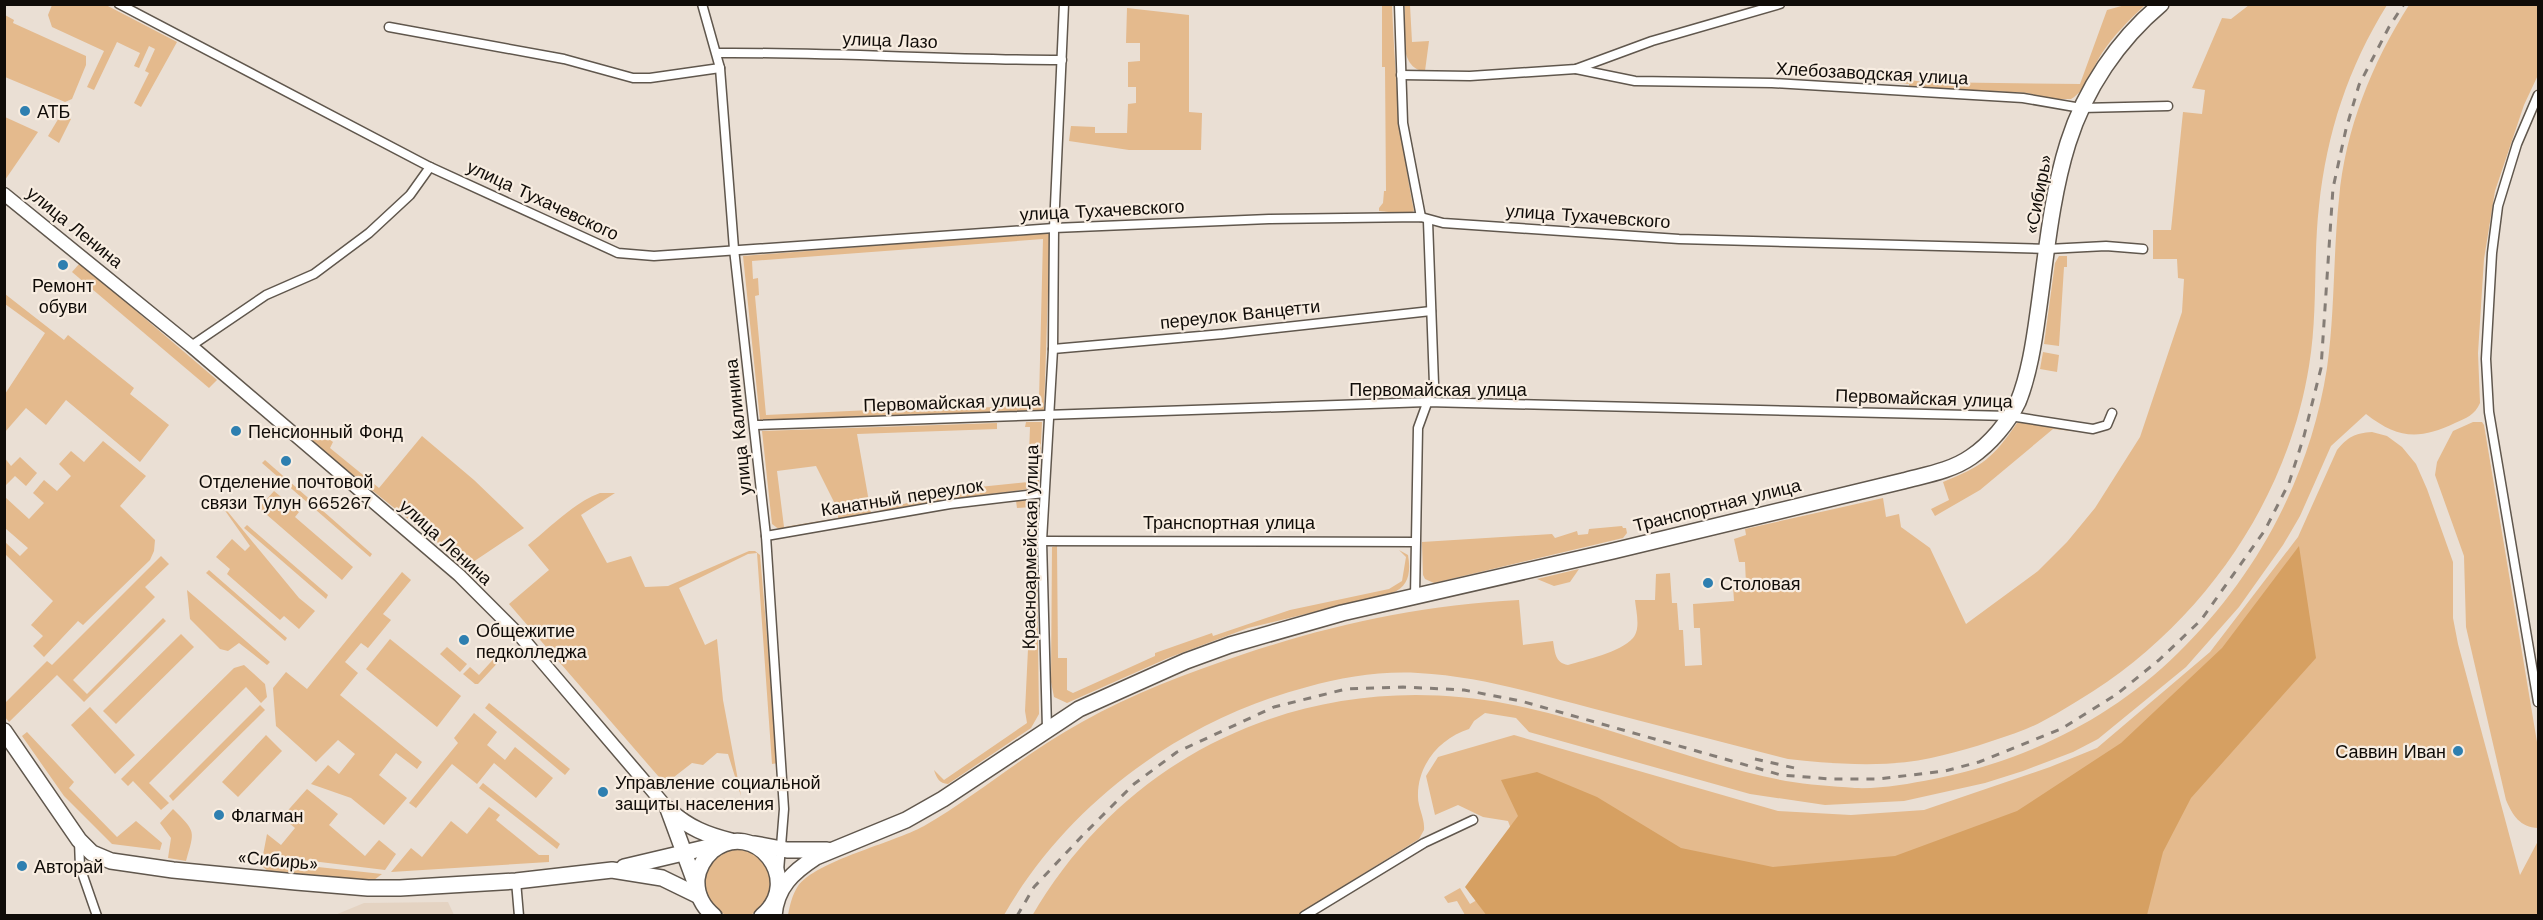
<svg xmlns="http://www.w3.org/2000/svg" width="2543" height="920" font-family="'Work Sans',sans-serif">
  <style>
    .built { fill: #e4d3c2 }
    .green { fill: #e4ba8d; fill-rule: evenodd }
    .forest { fill: #d6a062 }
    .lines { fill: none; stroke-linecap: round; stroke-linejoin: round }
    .street-casing { stroke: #60574d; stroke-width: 11 }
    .secondary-casing { stroke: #60574d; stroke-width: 15 }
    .highway-casing { stroke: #60574d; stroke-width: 18 }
    .street { stroke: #fff; stroke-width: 8 }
    .secondary { stroke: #fff; stroke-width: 12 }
    .highway { stroke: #fff; stroke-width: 15 }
    .rail { stroke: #857d76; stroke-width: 3; stroke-dasharray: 8 8; stroke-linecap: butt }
    .poi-dot { fill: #2e7fb0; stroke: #f8ede1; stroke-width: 2 }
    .labels { text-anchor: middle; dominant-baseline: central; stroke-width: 4.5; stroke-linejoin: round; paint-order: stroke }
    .street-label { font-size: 18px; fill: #100c08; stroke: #f8ede1 }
    .poi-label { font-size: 18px; fill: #100c08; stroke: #f8ede1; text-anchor: start }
  </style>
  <rect width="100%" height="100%" fill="#eadfd4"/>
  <polygon class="built" points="448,902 454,915 335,915 364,903"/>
  <g class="green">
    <polygon points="52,5 106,5 177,42 141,107 134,103 149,73 145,71 155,49 149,46 139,68 134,66 140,53 117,42 94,90 87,87 104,51 52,27 48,15"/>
    <path d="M1382 5H1392C1395 77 1400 139 1414 211L1408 214 1379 211V208L1383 203 1384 191H1386L1385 67H1382Z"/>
    <path d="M1405 5H1410L1412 42 1429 41 1425 71C1397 69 1405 25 1405 5Z"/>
    <path d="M2125 5H2145C2129 20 2114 35 2102 53 2092 68 2087 90 2071 99H2049L2028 93 1909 87V84L1879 81V75L1923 82 2080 84 2107 10Z"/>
    <path d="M2249 5H2387C2348 68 2327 132 2319 206 2313 259 2318 313 2309 366 2287 504 2198 629 2079 700 2062 710 2044 722 2026 729 1995 741 1962 751 1931 758 1884 768 1835 764 1788 759 1722 742 1656 725 1591 708 1534 693 1477 676 1418 673 1380 671 1343 677 1307 687 1182 720 1069 802 1004 915H788C790 905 792 895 798 886 816 861 893 843 924 826 979 794 1027 752 1082 722 1132 694 1187 673 1241 655 1334 624 1421 605 1519 600L1523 645 1553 641C1555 652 1555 663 1568 665 1585 660 1621 652 1633 638 1641 629 1636 611 1635 600H1655L1656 574 1670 573 1672 603H1677L1679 630H1683L1685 666 1702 665 1700 628H1694L1693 604 1734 601 1733 586 1746 584 1745 562H1739L1734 539 1746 535 1745 529 1883 498 1886 517 1899 514 1901 527 1930 548 1966 624 2038 571 2067 542 2095 508 2140 437 2182 312 2184 279 2178 278 2177 259H2153V230H2171L2183 112 2202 114 2205 90 2192 88 2222 18 2231 19Z"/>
    <path d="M2409 5H2538V75L2524 105 2495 191 2484 259 2478 353 2480 403C2475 415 2466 418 2455 423 2419 440 2398 439 2366 414L2331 446 2300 516 2283 545 2239 607 2186 667 2098 739 2073 752 2023 771 1985 783 1904 801 1825 805 1750 794 1529 732 1516 718 1485 713 1474 721 1469 729C1440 738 1417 765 1418 797 1418 808 1425 818 1424 830L1419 839 1297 915 1032 916C1131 746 1317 667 1508 704 1602 722 1692 763 1786 781 1808 785 1833 786 1855 788 1881 789 1908 784 1934 779 2025 761 2111 719 2178 653 2257 576 2310 477 2327 368 2335 312 2333 255 2339 199 2345 130 2372 63 2409 5Z"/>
    <polygon points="1127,8 1189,15 1189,112 1202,113 1201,150 1129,150 1069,141 1071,126 1095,127 1095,133 1127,133 1128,104 1136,103 1136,87 1128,87 1128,62 1140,61 1140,43 1126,43"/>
    <polygon points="5,15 14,20 13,23 86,56 86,65 72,99 65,102 5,77"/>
    <polygon points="60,116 71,119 59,143 48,136"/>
    <polygon points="5,117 38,132 5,180"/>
    <path d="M1050 232 1044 410 760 420 743 256ZM1043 239 1039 400 1004 401V407L891 409 766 415 755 296 759 295 758 278 753 279 752 261Z"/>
    <polygon points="2059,256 2067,256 2067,267 2064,267 2059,346 2044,344 2055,263"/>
    <polygon points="80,263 217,380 209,388 72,272"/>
    <polygon points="5,294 64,340 68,335 134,388 130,394 169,425 140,462 66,400 46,425 26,408 5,432 5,394 45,333 5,304"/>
    <polygon points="2043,352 2059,355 2057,372 2040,369"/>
    <path d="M1026 422H1042L1039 484 1036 488 938 501 923 506 780 530 772 524 762 431 997 423V429L857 434 871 513 940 494V491L1028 482 1030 427H1025ZM816 466 838 510V518L784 527 777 471Z"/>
    <path d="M2021 422 2087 430 2091 433 2053 429 1980 490 1935 516 1931 509 1949 500 1943 482C1983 466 1993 458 2017 423Z"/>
    <path d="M2473 422H2482L2484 425 2538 748V828C2520 827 2513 816 2506 800L2466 627 2464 556 2435 475 2437 462 2453 431Z"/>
    <polygon points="317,429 333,442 330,448 379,488 422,436 474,480 524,528 467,566 309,440"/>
    <path d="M2372 432 2387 436 2402 447 2416 464 2427 489 2453 562V618L2458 644 2520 875 2538 841V915H1465L1457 901 1448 903 1444 897 1460 888 1470 904 1491 892 1520 853 1508 821 1483 817 1458 805 1435 815 1426 776 1438 757 1514 735 1778 811 1851 815 1924 810 2050 767 2097 748 2210 652 2298 537 2337 450C2348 437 2355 433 2372 432Z"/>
    <polygon points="103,441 146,476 120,506 155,540 154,551 150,560 83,625 78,621 44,657 33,646 43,636 31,625 53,601 5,554 5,542 20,556 28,548 5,528 5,497 29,519 44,503 33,493 44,480 57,491 71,476 59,464 71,451 84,462"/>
    <polygon points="4,457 11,466 20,457 37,473 26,486 15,476 5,486"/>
    <polygon points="265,460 372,554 370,557 262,463"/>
    <polygon points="274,491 299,512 295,517 353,567 342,580 259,508"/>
    <path d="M600 493H615L581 515 607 563 631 556 645 587 668 586 749 551H755L760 555 778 763 772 764 757 553 748 554 679 588 705 645 717 639 723 700 741 796 728 754 717 753 703 765 692 763 665 784 509 604 549 570 528 545C551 527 573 503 600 493Z"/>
    <polygon points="214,495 299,598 315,611 299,629 284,616 280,620 227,574 230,569 216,557 232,539 245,551 250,546"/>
    <path d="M1036 499 1039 714 1031 728 948 784C939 783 937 779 934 770L944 780 1027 723 1025 711 1028 649H1031V620H1026V608L1029 607 1032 507 1017 508 1016 501Z"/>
    <polygon points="247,525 328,595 326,599 244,528"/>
    <polygon points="1622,526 1623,528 1626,528 1627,533 1623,538 1434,583 1425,579 1423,575 1422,542 1552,534 1555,538 1577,531 1578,535 1588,534 1589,529"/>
    <path d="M1057 546 1058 658H1067V690L1073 693 1155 656V653L1212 633 1213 636 1290 610 1389 589 1402 581 1406 557 1399 550 1408 555C1411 572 1409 587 1392 593L1248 628 1168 658 1067 703 1054 697 1051 682 1052 547Z"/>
    <polygon points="161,556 169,564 145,587 155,597 73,680 87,694 163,618 166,621 84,702 57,675 9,722 5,717 5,703 47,661 52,665"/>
    <polygon points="1579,569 1570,582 1554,586 1537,579"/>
    <polygon points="209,570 287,638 285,641 206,573"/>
    <polygon points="402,572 411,580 383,614 391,620 368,648 361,643 345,662 358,673 340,695 422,762 417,769 396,753 379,775 407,798 384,825 351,798 311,784 328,765 339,774 355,754 338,740 316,762 276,726 273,688 286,672 307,689"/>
    <polygon points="187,590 270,662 267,665 239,643 228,651 220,649 190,619"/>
    <polygon points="181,634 194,647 116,724 103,711"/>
    <polygon points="390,639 461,696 437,727 366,669"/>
    <polygon points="447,647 467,664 460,672 440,654"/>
    <polygon points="499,653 503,657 478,684 475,684 463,674 470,667 479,675"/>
    <polygon points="244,665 265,684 267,697 261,703 246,687 149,783 169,803 161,810 133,781 128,786 121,779 234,668"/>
    <polygon points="489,703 570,769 565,775 485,708"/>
    <polygon points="260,705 265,710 173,801 169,796"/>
    <polygon points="90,707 135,755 115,774 71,725"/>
    <polygon points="474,713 497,732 487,745 505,760 515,747 553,778 536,798 494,763 477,784 452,764 416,808 409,803 458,743 454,738"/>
    <polygon points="27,732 74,782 69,788 117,837 136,821 162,843 160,850 112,844 64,796 22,736"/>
    <polygon points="266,735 282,751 238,797 222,782"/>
    <polygon points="483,783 560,844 557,849 479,788"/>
    <polygon points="307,789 338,814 329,825 365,856 379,840 396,854 385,870 263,855 267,834 281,845 295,828 282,817"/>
    <polygon points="489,807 500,815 496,820 539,855 549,855 549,862 391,872 411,848 422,857 451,821 467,834"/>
    <path d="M173 809C196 832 195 830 186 861L168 858 171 838 160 823Z"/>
    <circle cx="738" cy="883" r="34"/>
    <polygon points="263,861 382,874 374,880 269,872 263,867"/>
  </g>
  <polygon class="forest" points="2299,546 2316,658 2191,798 2163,852 2147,915 1487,916 1465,887 1518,816 1501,780 1537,772 1597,797 1681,848 1773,867 1895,856 2017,811 2121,743 2222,648"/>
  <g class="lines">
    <g class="street-casing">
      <g id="street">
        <polyline points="119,4 430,167 618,253 654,256 1054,228 1269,219 1421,217 1443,223 1679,239 2048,249 2106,246 2143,249"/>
        <polyline points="702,4 720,68 734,249 766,536 784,809 779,871"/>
        <polyline points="1399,4 1403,123 1421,217"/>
        <polyline points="389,27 564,59 633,78 650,78 720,68"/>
        <path d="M717 53C832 52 947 60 1062 60"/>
        <polyline points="1576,69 1635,81 1772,83 2023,98 2081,108 2168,106"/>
        <polyline points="1401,75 1470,76 1576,69 1652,41 1780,4"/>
        <polyline points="2538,95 2517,144 2498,206 2492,253 2486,359 2489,412 2538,702"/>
        <polyline points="191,346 266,295 314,274 369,233 410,195 430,167"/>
        <polyline points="1053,349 1223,334 1431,311"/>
        <polyline points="755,425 1427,402 2010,416 2093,429 2107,425 2112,413"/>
        <polyline points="766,536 950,504 1044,493"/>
        <polyline points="1042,541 1415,542"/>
        <polyline points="1415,597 1418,428 1434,384 1428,221"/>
        <polyline points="1047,729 1042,541 1053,349 1054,228 1064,4"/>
        <polyline points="79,841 80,867 97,916"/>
        <polyline points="516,881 519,916"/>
        <polyline points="1304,916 1424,843 1473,820"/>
      </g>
    </g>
    <g class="secondary-casing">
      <polyline id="secondary" points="4,194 191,346 459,575 522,638 668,809"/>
    </g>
    <g class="highway-casing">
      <g id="highway">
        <polyline points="4,731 79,840 92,853 111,861 173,870 296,882 368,888 400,888 516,881 612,870 662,878 699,896"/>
        <polyline points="668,809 696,885"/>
        <path d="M670 811C689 828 707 835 731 841"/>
        <polyline points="755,844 787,850 827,850"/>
        <polyline points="624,867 717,845"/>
        <path d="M714 916C703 907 696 894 697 879 698 869 704 858 712 851 754 817 805 880 762 916"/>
        <path d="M774 916C776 887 793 872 816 857L906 820 943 799 1079 709 1186 661 1230 645 1342 613 1613 551 1903 481C1925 475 1951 471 1971 457 1990 444 2008 423 2018 402 2029 375 2034 342 2038 313 2046 257 2051 197 2068 143 2085 89 2118 40 2161 4"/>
      </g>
    </g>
    <use href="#street" class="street"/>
    <use href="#secondary" class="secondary"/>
    <use href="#highway" class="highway"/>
    <g class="rail">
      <polyline points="1755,759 1799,769"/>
      <polyline points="1017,916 1034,887 1084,834 1134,784 1177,752 1274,707 1346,689 1403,687 1464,690 1521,701 1781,775 1831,779 1878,779 1945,771 1979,762 2061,729 2117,694 2159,660 2201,620 2265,530 2289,483 2304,436 2321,368 2333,188 2346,129 2359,85 2389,27 2404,4"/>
    </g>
  </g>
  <g class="poi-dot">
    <circle cx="25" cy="111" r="6"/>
    <circle cx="63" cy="265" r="6"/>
    <circle cx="236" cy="431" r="6"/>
    <circle cx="286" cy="461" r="6"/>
    <circle cx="1708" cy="583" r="6"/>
    <circle cx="464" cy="640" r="6"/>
    <circle cx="2458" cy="751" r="6"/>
    <circle cx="603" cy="792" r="6"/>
    <circle cx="219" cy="815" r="6"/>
    <circle cx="22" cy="866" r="6"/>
  </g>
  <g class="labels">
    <g class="street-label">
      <text transform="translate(890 40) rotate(2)">улица Лазо</text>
      <text transform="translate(1872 73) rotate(3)">Хлебозаводская улица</text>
      <text transform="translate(2038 194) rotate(-79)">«Сибирь»</text>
      <text transform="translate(543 200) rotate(25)">улица Тухачевского</text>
      <text transform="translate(1102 210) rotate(-3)">улица Тухачевского</text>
      <text transform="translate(1588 216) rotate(4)">улица Тухачевского</text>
      <text transform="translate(75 227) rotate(39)">улица Ленина</text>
      <text transform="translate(1240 314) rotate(-6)">переулок Ванцетти</text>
      <text x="1438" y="389">Первомайская улица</text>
      <text transform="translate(1924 398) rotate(2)">Первомайская улица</text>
      <text transform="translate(952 402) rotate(-2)">Первомайская улица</text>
      <text transform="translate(738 427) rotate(-96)">улица Калинина</text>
      <text transform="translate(902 497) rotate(-9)">Канатный переулок</text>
      <text transform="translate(1717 505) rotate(-14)">Транспортная улица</text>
      <text x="1229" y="522">Транспортная улица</text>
      <text transform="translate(446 542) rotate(42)">улица Ленина</text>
      <text transform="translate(1030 547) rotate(-89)">Красноармейская улица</text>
      <text transform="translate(278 860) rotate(5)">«Сибирь»</text>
    </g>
    <g class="poi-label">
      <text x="37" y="111">АТБ</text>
      <text x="63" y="285" text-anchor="middle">Ремонт<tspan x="63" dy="21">обуви</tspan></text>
      <text x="248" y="431">Пенсионный Фонд</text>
      <text x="286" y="481" text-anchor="middle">Отделение почтовой<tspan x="286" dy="21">связи Тулун 665267</tspan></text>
      <text x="1720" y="583">Столовая</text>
      <text x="476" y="630">Общежитие<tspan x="476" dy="21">педколледжа</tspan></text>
      <text x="2446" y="751" text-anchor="end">Саввин Иван</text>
      <text x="615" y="782">Управление социальной<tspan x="615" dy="21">защиты населения</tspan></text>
      <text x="231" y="815">Флагман</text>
      <text x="34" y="866">Авторай</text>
    </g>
  </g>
  <rect width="2543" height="920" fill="none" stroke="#100c08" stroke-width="12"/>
</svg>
